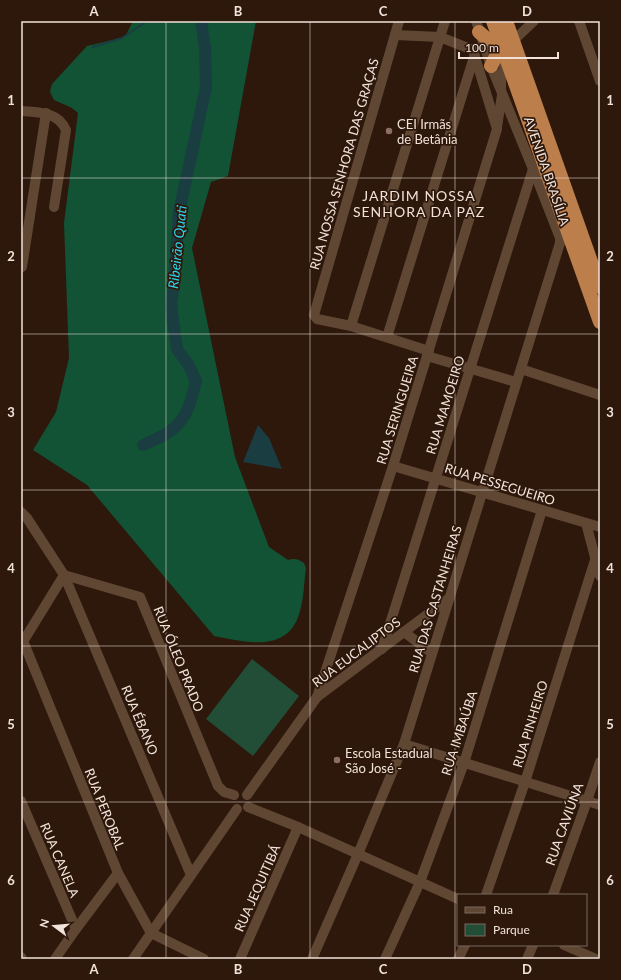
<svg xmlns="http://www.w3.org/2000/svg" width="621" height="980" font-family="Lato,sans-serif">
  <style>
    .green { fill: #224d36 }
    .forest { fill: #115334 }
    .water { fill: #1a3d42 }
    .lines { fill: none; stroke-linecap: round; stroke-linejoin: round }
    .stream { stroke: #1a3d42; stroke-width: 2 }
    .river { stroke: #1a3d42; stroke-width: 12 }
    .minor { stroke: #604733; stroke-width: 10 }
    .highway { stroke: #bc7e4a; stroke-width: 14 }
    .grid { fill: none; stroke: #f1e2da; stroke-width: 1; stroke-opacity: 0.55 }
    .education-dot { fill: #8d6e63; stroke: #2d180b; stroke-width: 1.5 }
    .labels { text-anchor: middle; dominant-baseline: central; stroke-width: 3.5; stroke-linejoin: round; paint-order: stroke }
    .poi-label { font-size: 13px; fill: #f1e2da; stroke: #2d180b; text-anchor: start }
    .street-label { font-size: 13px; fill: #f1e2da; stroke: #2d180b }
    .neighbourhood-label { font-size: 14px; letter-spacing: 1px; fill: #f1e2da; stroke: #2d180b }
    .water-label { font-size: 14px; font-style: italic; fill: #2ad7ee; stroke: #2d180b }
    .neatline { fill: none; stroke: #f1e2da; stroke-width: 1.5 }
    .grid-label { font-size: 13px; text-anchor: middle; font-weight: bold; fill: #f1e2da }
  </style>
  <rect width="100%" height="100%" fill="#2d180b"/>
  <polygon class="green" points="252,659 299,696 253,756 206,719"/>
  <path class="forest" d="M133 21H256L228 176 211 182 192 248 235 457 269 547 288 560C295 558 298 559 304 563L306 568C304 582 304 598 300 611 289 654 246 642 214 636L87 485 33 450 56 412 69 358 64 223 78 113 72 108 54 100 50 92 52 84 87 46 125 37Z"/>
  <polygon class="water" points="258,425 269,438 282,469 243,462"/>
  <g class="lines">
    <polyline class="stream" points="93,47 122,38 147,21"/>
    <path class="river" d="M143 445C153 440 165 436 173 429 188 417 192 398 196 381L188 364 177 349 171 306 174 283 179 212 206 87 205 48 201 21"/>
    <g class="minor">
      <polyline points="399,21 314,315 317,319 351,326 429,351"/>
      <polyline points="579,21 600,81"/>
      <polyline points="507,43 512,42 534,21"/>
      <polyline points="501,88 501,78 507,57"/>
      <path d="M21 111C39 112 58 112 66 130L54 207"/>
      <polyline points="497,127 502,95"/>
      <polyline points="22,267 46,113"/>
      <polyline points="351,326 445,21"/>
      <polyline points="387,337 474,57"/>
      <polyline points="427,356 516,382"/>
      <polyline points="521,369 600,395"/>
      <polyline points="393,466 600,527"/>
      <polyline points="21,512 27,518 64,575 191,875"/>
      <polyline points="586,523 600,576"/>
      <polyline points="64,575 140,597 218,786 224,792 234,795"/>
      <polyline points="404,632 432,653"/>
      <polyline points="21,636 118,873 151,933 204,959"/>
      <polyline points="21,645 64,575"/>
      <polyline points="382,649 533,169"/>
      <polyline points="317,697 393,466 497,129 473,50 440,37 395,35"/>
      <polyline points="404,744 600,805"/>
      <polyline points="247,795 317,697 448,599"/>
      <polyline points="21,801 76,929"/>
      <polyline points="248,807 298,827 458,899"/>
      <polyline points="486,895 525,782 595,560"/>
      <polyline points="553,895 587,801 600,762"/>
      <polyline points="564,945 596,959"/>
      <polyline points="21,957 22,959"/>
      <polyline points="55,959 76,929 118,873"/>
      <polyline points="133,959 237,809"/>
      <polyline points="240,959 298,827"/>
      <polyline points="312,959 358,854 404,744 560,243 560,238 533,169 491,66 476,21"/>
      <polyline points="385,959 420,882 464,763 542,510"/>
      <polyline points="458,959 465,945"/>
      <polyline points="527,959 533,945"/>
    </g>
    <g class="highway">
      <polyline points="493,21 600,322"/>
      <polyline points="506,21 600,287"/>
      <polyline points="479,32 486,38 502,45"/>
      <polyline points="491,66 502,45"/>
    </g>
  </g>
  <path class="grid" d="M166 21V959M310 21V959M455 21V959M21 178H600M21 334H600M21 490H600M21 646H600M21 802H600"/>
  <g class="education-dot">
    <circle cx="389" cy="131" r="4"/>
    <circle cx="337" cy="760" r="4"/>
  </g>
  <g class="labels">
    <g class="poi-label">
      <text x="397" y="124">CEI Irmãs<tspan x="397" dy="15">de Betânia</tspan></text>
      <text x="345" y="753">Escola Estadual<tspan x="345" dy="15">São José -</tspan></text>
    </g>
    <g class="street-label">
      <text transform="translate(344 164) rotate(-74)">RUA NOSSA SENHORA DAS GRAÇAS</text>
      <text transform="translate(547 171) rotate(71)">AVENIDA BRASÍLIA</text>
      <text transform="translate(445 405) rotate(-73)">RUA MAMOEIRO</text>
      <text transform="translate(397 410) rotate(-73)">RUA SERINGUEIRA</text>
      <text transform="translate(500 484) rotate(17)">RUA PESSEGUEIRO</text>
      <text transform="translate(435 599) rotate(-73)">RUA DAS CASTANHEIRAS</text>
      <text transform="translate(356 652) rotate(-37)">RUA EUCALIPTOS</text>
      <text transform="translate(179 659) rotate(68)">RUA ÓLEO PRADO</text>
      <text transform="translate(140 720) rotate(67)">RUA ÉBANO</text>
      <text transform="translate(530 724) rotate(-73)">RUA PINHEIRO</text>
      <text transform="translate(459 733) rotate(-72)">RUA IMBAÚBA</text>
      <text transform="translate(105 809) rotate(68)">RUA PEROBAL</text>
      <text transform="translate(564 824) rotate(-70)">RUA CAVIÚNA</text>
      <text transform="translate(60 860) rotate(67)">RUA CANELA</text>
      <text transform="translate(257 888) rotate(-66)">RUA JEQUITIBÁ</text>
    </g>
    <g class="neighbourhood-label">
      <text x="419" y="195">JARDIM NOSSA<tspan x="419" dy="16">SENHORA DA PAZ</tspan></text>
    </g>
    <g class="water-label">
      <text transform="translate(177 247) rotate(-84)">Ribeirão Quati</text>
    </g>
  </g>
  <rect width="621" height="980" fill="none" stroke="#2d180b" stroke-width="44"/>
  <rect x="457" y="894" width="130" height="52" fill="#2d180b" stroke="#7b695e"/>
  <rect x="465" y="907" width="20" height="6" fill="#604733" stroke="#7b695e"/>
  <text x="493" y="914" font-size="12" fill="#f1e2da">Rua</text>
  <rect x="465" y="924" width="20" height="12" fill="#224d36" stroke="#7b695e"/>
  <text x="493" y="934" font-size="12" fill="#f1e2da">Parque</text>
  <g transform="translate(54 926) rotate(286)" stroke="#2d180b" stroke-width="3" paint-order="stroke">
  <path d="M0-3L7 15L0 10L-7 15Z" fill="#f1e2da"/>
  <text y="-6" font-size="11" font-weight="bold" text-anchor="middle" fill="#f1e2da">N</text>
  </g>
  <path d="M459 52v6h99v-6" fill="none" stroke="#f1e2da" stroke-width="2"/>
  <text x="465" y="52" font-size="12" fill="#f1e2da" stroke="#2d180b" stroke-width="3" paint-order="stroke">100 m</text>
  <rect x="22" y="22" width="577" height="936" class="neatline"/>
  <g class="grid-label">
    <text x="94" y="16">A</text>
    <text x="238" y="16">B</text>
    <text x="383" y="16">C</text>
    <text x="527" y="16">D</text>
    <text x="11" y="105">1</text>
    <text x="610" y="105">1</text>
    <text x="11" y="261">2</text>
    <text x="610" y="261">2</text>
    <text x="11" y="417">3</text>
    <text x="610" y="417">3</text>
    <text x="11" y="573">4</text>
    <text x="610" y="573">4</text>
    <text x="11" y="729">5</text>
    <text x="610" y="729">5</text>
    <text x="11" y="885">6</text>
    <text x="610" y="885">6</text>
    <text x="94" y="974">A</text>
    <text x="238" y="974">B</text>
    <text x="383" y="974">C</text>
    <text x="527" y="974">D</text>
  </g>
</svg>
